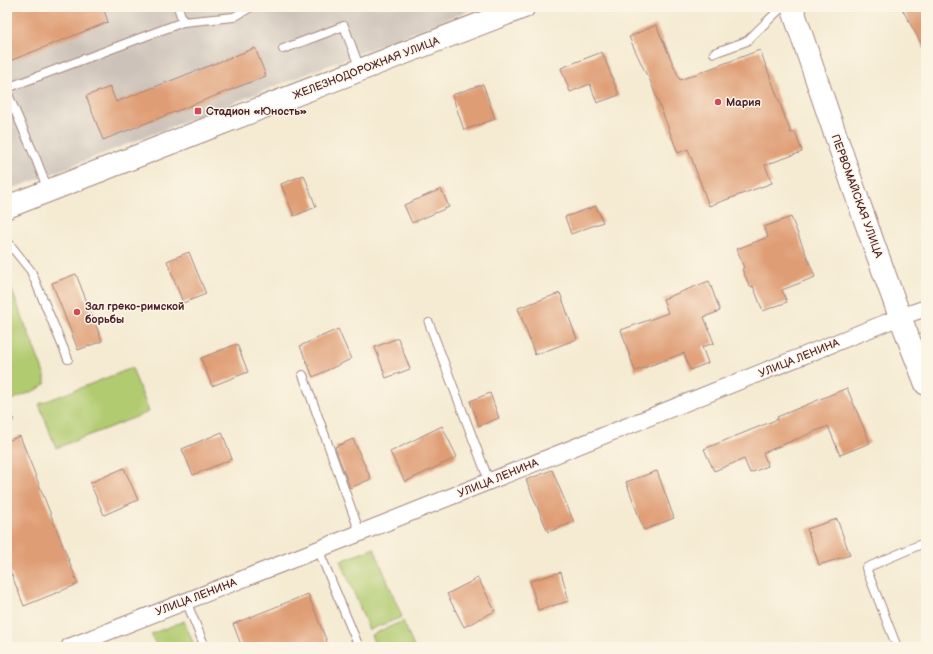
<svg xmlns="http://www.w3.org/2000/svg" width="933" height="654" font-family="'Balsamiq Sans',sans-serif">
  <style>
    .industrial { fill: #cdc2b9 }
    .green { fill: #b1cb70; stroke: #7e754e }
    .building { fill: #df9d74 }
    .lines { fill: none; stroke-linecap: round; stroke-linejoin: round }
    .lane-casing { stroke: #a0857f; stroke-width: 10 }
    .street-casing { stroke: #a0857f; stroke-width: 18 }
    .secondary-casing { stroke: #a0857f; stroke-width: 24 }
    .lane { stroke: #fff; stroke-width: 8 }
    .street { stroke: #fff; stroke-width: 16 }
    .secondary { stroke: #fff; stroke-width: 22 }
    .poi-dot { fill: #d1495b; stroke: #fcf5e5; stroke-width: 1.5 }
    .labels { text-anchor: middle; dominant-baseline: central; stroke-width: 3; stroke-linejoin: round; paint-order: stroke }
    .street-label { font-size: 11px; fill: #4a1f2b; stroke: #fcf5e5 }
    .poi-label { font-size: 11px; font-weight: bold; fill: #4a1f2b; stroke: #fcf5e5; text-anchor: start }
  </style>
  <rect width="100%" height="100%" fill="#fcf5e5"/>
  <filter id="ink" filterUnits="userSpaceOnUse"><feTurbulence type="fractalNoise" baseFrequency=".025" numOctaves="2"/><feDisplacementMap in="SourceGraphic" scale="8" xChannelSelector="R" yChannelSelector="G"/><feConvolveMatrix kernelMatrix="1 2 1 2 8 2 1 2 1" color-interpolation-filters="sRGB"/></filter>
  <filter id="wash" filterUnits="userSpaceOnUse"><feTurbulence type="fractalNoise" baseFrequency=".012" numOctaves="4" result="noise"/><feDisplacementMap in="SourceGraphic" scale="16" xChannelSelector="R" yChannelSelector="G"/><feGaussianBlur stdDeviation="0.9" result="paint"/><feColorMatrix in="noise" values="0 0 0 0 0 0 0 0 0 0 0 0 0 0 0 0 0 1.4 0 .05"/><feComposite in="paint" operator="in"/></filter>
  <g filter="url(#wash)">
    <rect width="100%" height="100%" fill="#f5ebd3"/>
    <polygon class="industrial" points="7,7 478,7 7,191"/>
    <g class="green">
      <polygon points="7,281 9,283 45,376 45,384 38,389 7,402"/>
      <polygon points="132,368 149,412 56,448 39,404"/>
      <polygon points="374,548 402,617 369,630 341,561"/>
      <polygon points="184,621 195,647 157,647 151,634"/>
      <polygon points="403,621 414,647 376,647 371,635"/>
    </g>
    <g id="blocks">
      <g class="building">
        <polygon points="7,7 103,7 108,22 7,62"/>
        <polygon points="901,7 926,7 926,52"/>
        <polygon points="656,25 680,80 760,50 791,133 795,132 802,152 765,165 772,183 709,206 688,149 678,153 648,75 647,76 629,37"/>
        <polygon points="255,48 266,76 103,140 86,96 110,87 116,102"/>
        <polygon points="602,52 619,95 597,103 590,84 570,92 561,68"/>
        <polygon points="483,84 495,119 464,130 452,95"/>
        <polygon points="304,175 316,207 294,216 281,184"/>
        <polygon points="441,189 449,207 412,223 404,205"/>
        <polygon points="596,206 603,222 571,234 565,217"/>
        <polygon points="791,217 815,277 782,290 787,302 763,311 753,286 750,287 742,269 744,268 737,249 768,237 764,227"/>
        <polygon points="189,252 206,294 183,303 167,261"/>
        <polygon points="76,274 102,341 78,350 52,283"/>
        <polygon points="709,281 720,311 704,317 714,343 702,347 708,363 690,370 684,353 635,371 621,330 668,313 663,299"/>
        <polygon points="560,293 577,339 535,355 518,308"/>
        <polygon points="338,329 351,359 313,377 300,346"/>
        <polygon points="398,338 410,369 386,378 375,347"/>
        <polygon points="237,344 248,372 212,386 201,358"/>
        <polygon points="847,388 870,443 840,455 828,426 763,453 768,466 750,473 744,459 714,471 704,449 778,419 777,417"/>
        <polygon points="490,393 499,418 479,426 470,401"/>
        <polygon points="442,426 457,457 405,482 390,452"/>
        <polygon points="222,432 232,459 193,475 182,449"/>
        <polygon points="20,436 78,584 24,606 7,563 7,441"/>
        <polygon points="353,439 371,479 350,488 335,447"/>
        <polygon points="124,468 138,500 104,515 90,483"/>
        <polygon points="552,470 574,522 548,532 526,480"/>
        <polygon points="657,471 674,518 644,530 626,482"/>
        <polygon points="837,519 850,555 819,565 807,529"/>
        <polygon points="561,572 569,601 538,610 530,581"/>
        <polygon points="478,578 495,611 464,627 447,594"/>
        <polygon points="308,594 329,647 242,647 233,624"/>
      </g>
    </g>
  </g>
  <g filter="url(#ink)">
    <use href="#blocks" fill-opacity="0" stroke="#a0857f" stroke-width="1"/>
    <g class="lines">
      <g class="lane-casing">
        <g id="lane">
          <polyline points="183,22 234,17 251,7"/>
          <polyline points="283,49 344,26 360,69"/>
          <polyline points="714,53 747,41 782,7"/>
          <polyline points="7,88 183,22 178,7"/>
          <polyline points="7,92 36,159 48,190"/>
          <polyline points="7,241 31,271 68,359"/>
          <polyline points="429,323 489,481"/>
          <polyline points="303,375 360,533"/>
          <polyline points="7,420 9,419"/>
          <polyline points="318,549 359,647"/>
          <polyline points="186,601 205,647"/>
          <polyline points="897,647 866,568 926,542"/>
        </g>
      </g>
      <g class="street-casing">
        <polyline id="street" points="69,647 360,533 900,317 926,308"/>
      </g>
      <g class="secondary-casing">
        <g id="secondary">
          <path d="M792 7C835 134 877 260 926 384"/>
          <polyline points="7,207 204,130 524,7"/>
        </g>
      </g>
      <use href="#lane" class="lane"/>
      <use href="#street" class="street"/>
      <use href="#secondary" class="secondary"/>
    </g>
  </g>
  <g class="poi-dot">
    <circle cx="718" cy="102" r="4"/>
    <rect x="194" y="107" width="8" height="8" rx="2"/>
    <circle cx="77" cy="312" r="4"/>
  </g>
  <g class="labels">
    <g class="street-label">
      <text transform="translate(366 68) rotate(-21)">ЖЕЛЕЗНОДОРОЖНАЯ УЛИЦА</text>
      <text transform="translate(857 196) rotate(70)">ПЕРВОМАЙСКАЯ УЛИЦА</text>
      <text transform="translate(799 358) rotate(-22)">УЛИЦА ЛЕНИНА</text>
      <text transform="translate(498 478) rotate(-22)">УЛИЦА ЛЕНИНА</text>
      <text transform="translate(196 597) rotate(-21)">УЛИЦА ЛЕНИНА</text>
    </g>
    <g class="poi-label">
      <text x="726" y="102">Мария</text>
      <text x="206" y="111">Стадион «Юность»</text>
      <text x="85" y="306">Зал греко-римской<tspan x="85" dy="13">борьбы</tspan></text>
    </g>
  </g>
  <rect width="933" height="654" fill="none" stroke="#fcf5e5" stroke-width="24"/>
</svg>
